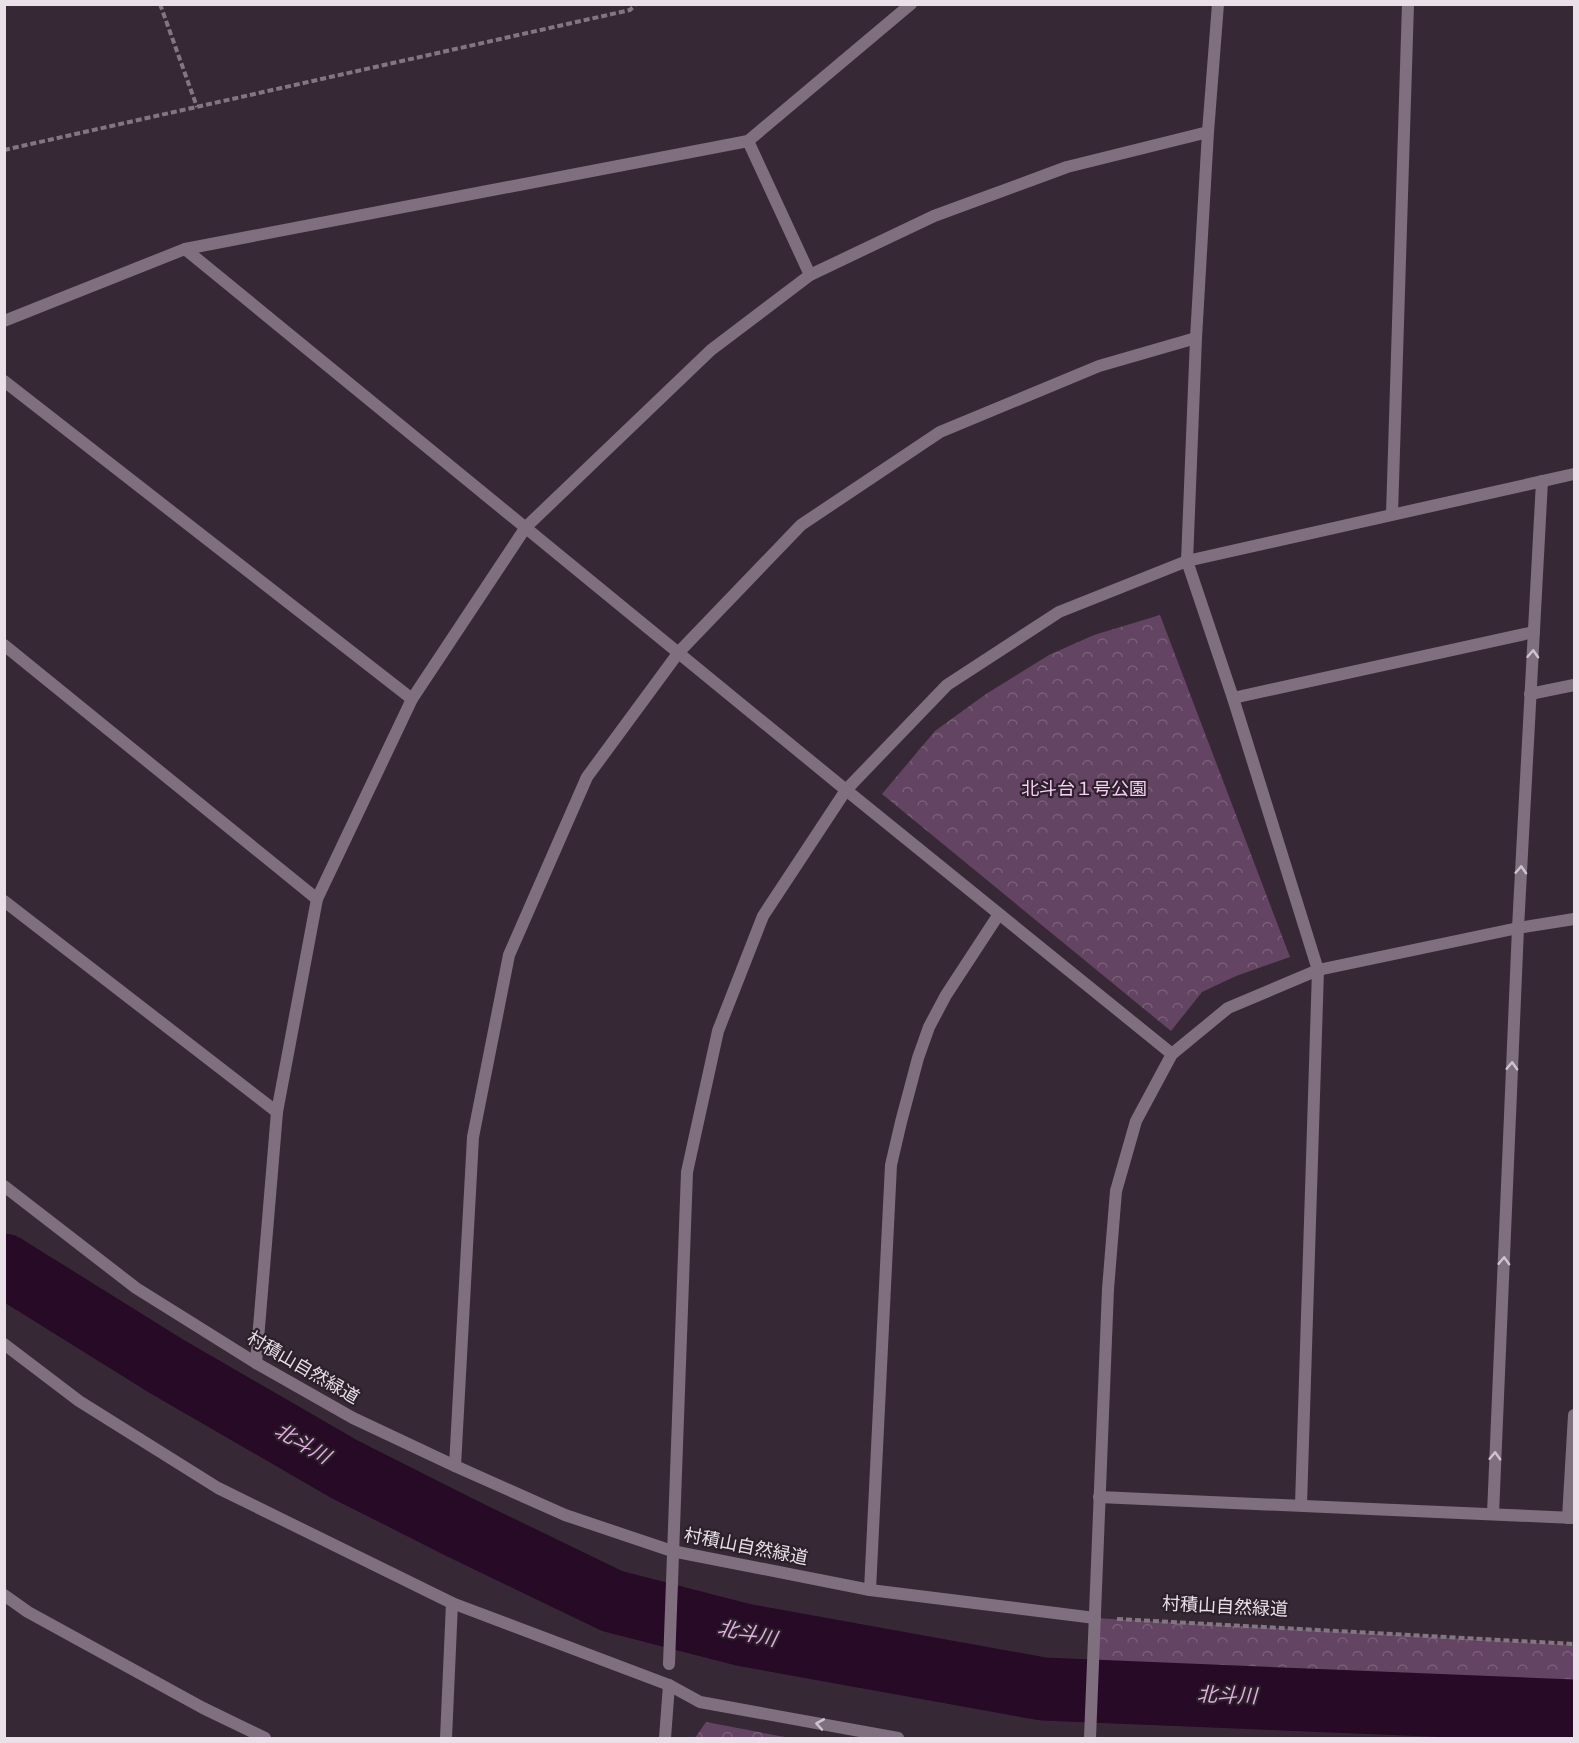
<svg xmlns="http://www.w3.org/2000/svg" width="1579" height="1743" font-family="'Sofia Sans Condensed','Noto Sans JP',sans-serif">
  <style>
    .forest { fill: url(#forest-crowns) }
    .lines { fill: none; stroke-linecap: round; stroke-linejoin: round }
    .river { stroke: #260a26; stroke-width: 63 }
    .path { stroke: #827781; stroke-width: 4; stroke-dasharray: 6 3; stroke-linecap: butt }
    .minor { stroke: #80707f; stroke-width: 12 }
    .tertiary { stroke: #80707f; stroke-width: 12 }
    .oneway { stroke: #cfc4ce }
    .labels { text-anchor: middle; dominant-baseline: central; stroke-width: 4.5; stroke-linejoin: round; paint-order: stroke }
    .park-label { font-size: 18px; fill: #facdf8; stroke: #2c202b }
    .street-label { font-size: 18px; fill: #e9e0e8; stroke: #2c202b }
    .water-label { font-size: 20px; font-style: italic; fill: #e4ade2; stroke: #2c202b }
  </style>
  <defs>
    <pattern id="forest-crowns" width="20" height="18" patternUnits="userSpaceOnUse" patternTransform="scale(1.5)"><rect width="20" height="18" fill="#634462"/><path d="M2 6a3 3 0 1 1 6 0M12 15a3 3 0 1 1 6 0" fill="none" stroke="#795f78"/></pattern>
  </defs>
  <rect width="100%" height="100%" fill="#362935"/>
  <g class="forest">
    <polygon points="1160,615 1290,957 1236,976 1202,992 1171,1031 882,794 935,731 986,694 1049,655 1094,635"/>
    <polygon points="1095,1618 1574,1645 1574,1703 1092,1678"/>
    <polygon points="706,1722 790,1738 695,1738"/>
  </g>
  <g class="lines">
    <polyline class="river" points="4,1265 166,1366 344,1469 459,1527 612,1601 744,1635 1043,1689 1574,1711"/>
    <g class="path">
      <polyline points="160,4 197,107"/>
      <polyline points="4,150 630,10 636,4"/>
      <polyline points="1117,1619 1574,1644"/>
    </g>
    <g class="minor">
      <polyline points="1218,4 1208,132 1196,338 1187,561 1233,698 1318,970 1301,1505"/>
      <polyline points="748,141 810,275"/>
      <polyline points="185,249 846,790 1172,1054"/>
      <polyline points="4,321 185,249 748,141 911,4"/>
      <polyline points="4,381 412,699"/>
      <polyline points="1392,514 1408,4"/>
      <polyline points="4,645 317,899"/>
      <polyline points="1530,694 1574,685"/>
      <polyline points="1233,698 1534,632"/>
      <polyline points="4,901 277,1112"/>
      <polyline points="4,1344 79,1401 218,1488 452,1603 669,1685 700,1702 898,1738"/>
      <polyline points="256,1363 277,1112 317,899 412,699 526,527 711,350 810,275 934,216 1067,167 1208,132"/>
      <polyline points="455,1466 473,1137 509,955 587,777 679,652 801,525 940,432 1099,366 1196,338"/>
      <polyline points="1099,1497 1574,1518"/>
      <polyline points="1493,1514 1518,928 1542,481"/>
      <polyline points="1568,1518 1574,1415"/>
      <polyline points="870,1590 891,1165 901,1122 918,1058 929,1027 946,995 999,914"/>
      <polyline points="4,1595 28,1612 203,1708 265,1738"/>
      <polyline points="446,1738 452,1603"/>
      <polyline points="1090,1738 1108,1289 1116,1191 1136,1121 1172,1054 1228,1008 1318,970 1518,928 1574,919"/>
    </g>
    <g class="tertiary">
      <polyline points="4,1186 136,1288 256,1363 353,1418 455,1466 565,1515 672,1551 870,1590 1095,1618"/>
      <polyline points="669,1664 687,1172 718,1031 763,916 846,790 947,685 1059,612 1187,561 1574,474"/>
      <polyline points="665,1738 669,1685"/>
    </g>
  </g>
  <defs><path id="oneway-chevron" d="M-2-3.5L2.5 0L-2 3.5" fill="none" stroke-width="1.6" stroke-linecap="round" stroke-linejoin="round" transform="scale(1.5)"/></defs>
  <g class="oneway">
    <use href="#oneway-chevron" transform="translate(1533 654) rotate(-87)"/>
    <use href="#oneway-chevron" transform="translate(1521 870) rotate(-87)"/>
    <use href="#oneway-chevron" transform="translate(1512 1066) rotate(-88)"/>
    <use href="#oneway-chevron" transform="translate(1504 1261) rotate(-88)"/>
    <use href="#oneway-chevron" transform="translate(1495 1456) rotate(-88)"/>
    <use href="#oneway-chevron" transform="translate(820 1724) rotate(-170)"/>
  </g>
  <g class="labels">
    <g class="park-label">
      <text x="1084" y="789">北斗台１号公園</text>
    </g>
    <g class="street-label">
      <text transform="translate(303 1368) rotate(30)">村積山自然緑道</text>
      <text transform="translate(746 1547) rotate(11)">村積山自然緑道</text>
      <text transform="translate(1225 1607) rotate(3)">村積山自然緑道</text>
    </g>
    <g class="water-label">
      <text transform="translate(302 1444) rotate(30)">北斗川</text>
      <text transform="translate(747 1634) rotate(12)">北斗川</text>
      <text transform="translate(1227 1696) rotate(2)">北斗川</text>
    </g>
  </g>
  <rect width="1579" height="1743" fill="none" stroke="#e9e0e8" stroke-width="12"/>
</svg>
